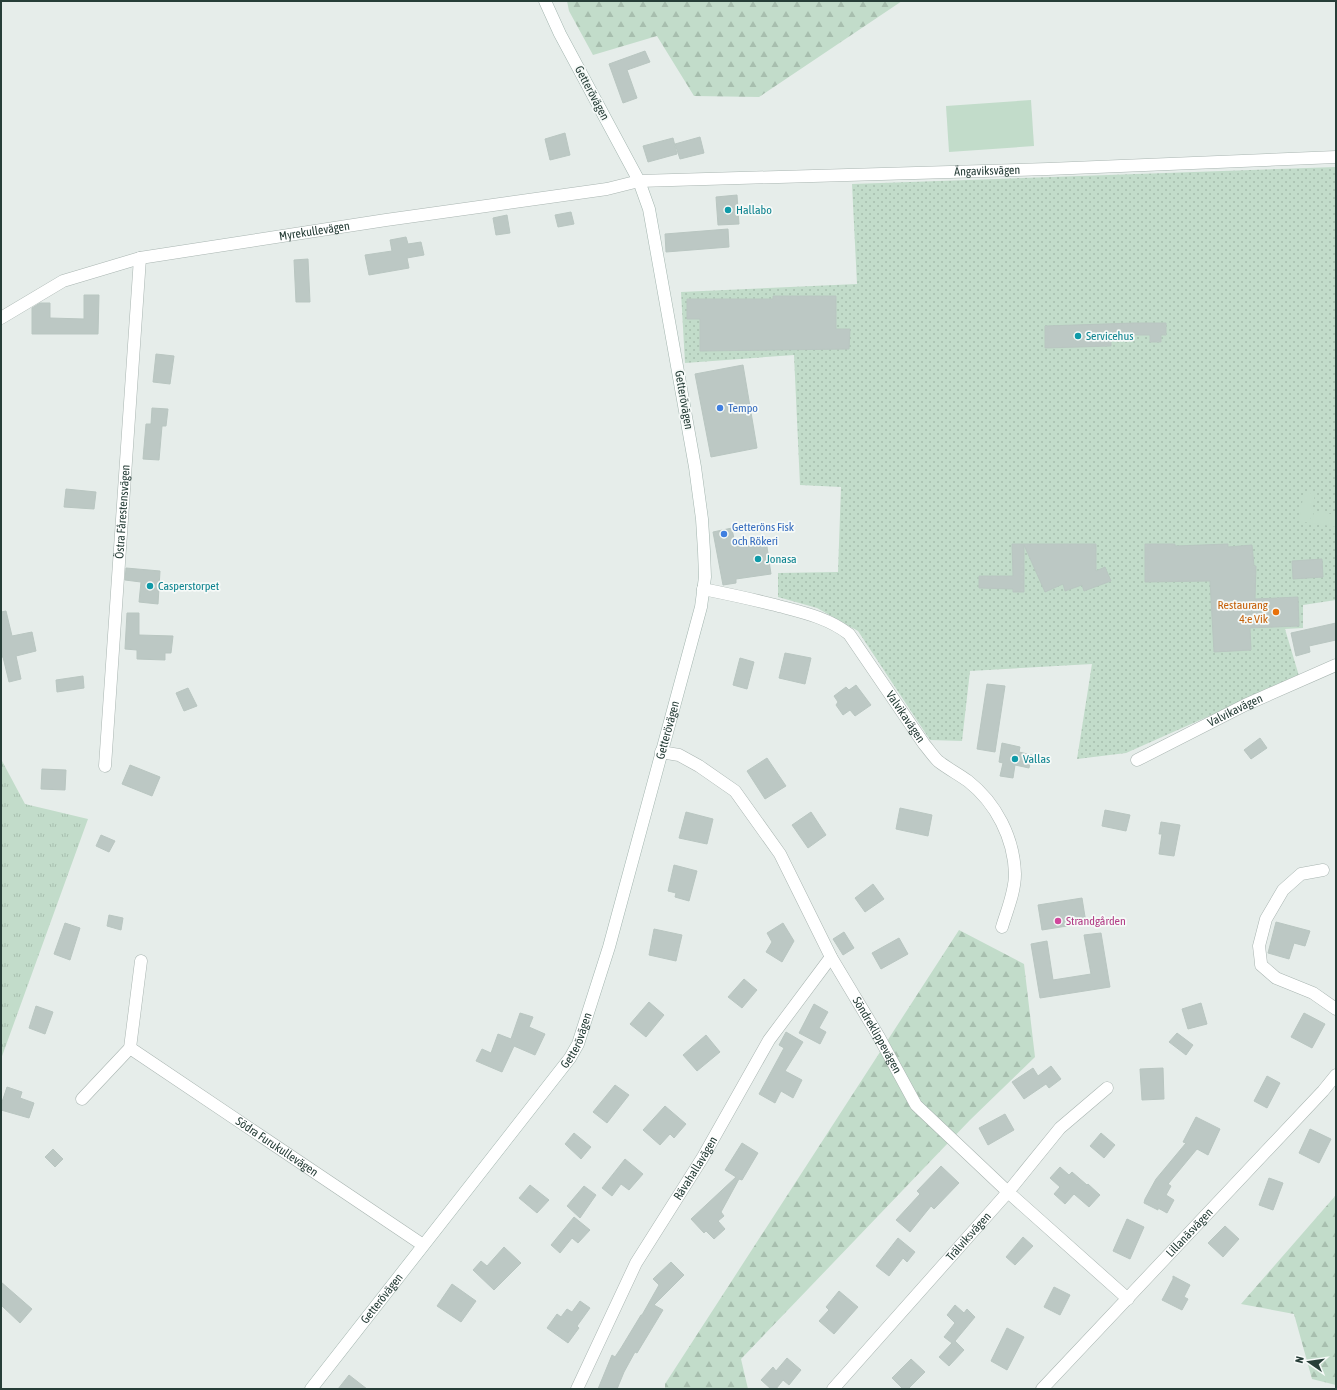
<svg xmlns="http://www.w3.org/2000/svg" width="1337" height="1390" font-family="'Asap Condensed',sans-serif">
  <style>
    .grass { fill: url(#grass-tufts) }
    .forest { fill: url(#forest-firs) }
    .park { fill: url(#park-dots) }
    .garden { fill: #c2dcca }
    .building { fill: #bcc8c4; stroke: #b9c6c1 }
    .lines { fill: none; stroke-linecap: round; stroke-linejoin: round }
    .street-casing { stroke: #a9b5b1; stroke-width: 13 }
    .secondary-casing { stroke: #a3b5af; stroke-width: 13 }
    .street { stroke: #fff; stroke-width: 12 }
    .secondary { stroke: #fff; stroke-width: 12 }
    .culture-dot { fill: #0f9aa8; stroke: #f6faf8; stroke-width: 1.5 }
    .shop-dot { fill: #3f7fe0; stroke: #f6faf8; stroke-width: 1.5 }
    .food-dot { fill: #e8710a; stroke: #f6faf8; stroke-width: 1.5 }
    .hotel-dot { fill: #d1479c; stroke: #f6faf8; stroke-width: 1.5 }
    .labels { text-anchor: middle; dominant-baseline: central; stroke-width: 3.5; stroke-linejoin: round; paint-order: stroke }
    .street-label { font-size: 12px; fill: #273e38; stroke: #f6faf8 }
    .culture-label { font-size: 12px; fill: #0d838f; stroke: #f6faf8; text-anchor: start }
    .shop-label { font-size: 12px; fill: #366cbe; stroke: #f6faf8; text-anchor: start }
    .food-label { font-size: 12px; fill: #c56008; stroke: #f6faf8; text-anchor: end }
    .hotel-label { font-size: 12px; fill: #b23c85; stroke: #f6faf8; text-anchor: start }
  </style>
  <defs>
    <pattern id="grass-tufts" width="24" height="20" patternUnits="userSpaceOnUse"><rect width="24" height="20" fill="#c2dcca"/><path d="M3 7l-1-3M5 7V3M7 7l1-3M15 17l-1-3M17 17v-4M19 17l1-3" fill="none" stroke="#a7beae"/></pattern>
    <pattern id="forest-firs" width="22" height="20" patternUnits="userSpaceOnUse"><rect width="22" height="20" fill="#c2dcca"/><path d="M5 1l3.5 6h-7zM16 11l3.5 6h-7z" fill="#a7beae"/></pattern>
    <pattern id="park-dots" width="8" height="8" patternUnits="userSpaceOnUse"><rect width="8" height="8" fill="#c2dcca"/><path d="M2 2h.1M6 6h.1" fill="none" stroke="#a7beae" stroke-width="1.8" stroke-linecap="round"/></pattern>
  </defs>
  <rect width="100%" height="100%" fill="#e6edea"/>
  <polygon class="grass" points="1,759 25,804 88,819 1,1059"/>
  <g class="forest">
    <polygon points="567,1 902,1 759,97 694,96 657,36 593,55 569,11"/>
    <polygon points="959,930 1024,964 1035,1057 970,1120 741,1359 748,1389 665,1389 665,1384"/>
    <polygon points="1336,1195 1336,1385 1312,1379 1294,1314 1241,1304"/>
  </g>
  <polygon class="park" points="1336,167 1336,600 1303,605 1303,628 1285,629 1299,676 1126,753 1077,759 1092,664 970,671 962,741 930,740 858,631 817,608 778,597 778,573 838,572 841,487 800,485 794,355 685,363 681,292 857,284 852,184"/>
  <g class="garden">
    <polygon points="1031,100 1034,146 949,152 946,106"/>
    <polygon points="1304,492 1315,494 1310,523 1299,521"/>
    <polygon points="1314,511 1336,515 1336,527 1312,523"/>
  </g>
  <g class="building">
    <polygon points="645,51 650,62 627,70 637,98 623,103 609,64"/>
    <polygon points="565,133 570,155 550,160 545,139"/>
    <polygon points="700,137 704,153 680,159 675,144"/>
    <polygon points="673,138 677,154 648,162 643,146"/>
    <polygon points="737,195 739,224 718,225 716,197"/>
    <polygon points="571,212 574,224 558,227 555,215"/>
    <polygon points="507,215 510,233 496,235 493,218"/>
    <polygon points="728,229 729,247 666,252 665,234"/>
    <polygon points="406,237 408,244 421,242 424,255 407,258 409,268 369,275 365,255 392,251 390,240"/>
    <polygon points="308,259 310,302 296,302 294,260"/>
    <polygon points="84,295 99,295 98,334 32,334 32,308 40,303 50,303 50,318 84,319"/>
    <polygon points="773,296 836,296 836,329 850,329 849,349 700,351 700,319 687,319 687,299 773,299"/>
    <polygon points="1134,323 1166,323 1166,335 1161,335 1161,342 1150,342 1150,335 1111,335 1111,346 1045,348 1045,326"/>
    <polygon points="156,354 174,356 170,384 153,382"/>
    <polygon points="743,365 757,448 711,457 695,374"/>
    <polygon points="152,408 168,409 166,426 162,426 159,460 143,459 146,424 151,424"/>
    <polygon points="66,489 96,492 94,509 64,507"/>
    <polygon points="732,528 735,545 766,540 771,574 736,579 736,583 723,585 713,532"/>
    <polygon points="1012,544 1096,544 1096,571 1105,567 1111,581 1084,591 1082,585 1065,591 1063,584 1045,592 1024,545 1024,592 1013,592 1013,589 979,588 979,576 1013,576"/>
    <polygon points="1145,544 1175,544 1175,546 1228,544 1228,547 1252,545 1254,566 1256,566 1255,599 1298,597 1299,626 1250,628 1251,650 1214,652 1210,581 1145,582"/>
    <polygon points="1322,559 1323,577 1293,579 1292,561"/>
    <polygon points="126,568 160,571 158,604 139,602 141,582 125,580"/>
    <polygon points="6,611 12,636 32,632 36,651 16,656 21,679 9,682 3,657 1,657 1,612"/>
    <polygon points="127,613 139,613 139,635 173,636 171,653 165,653 165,660 137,659 137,650 125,649"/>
    <polygon points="1336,623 1336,640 1309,646 1310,652 1296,656 1291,633"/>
    <polygon points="785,653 811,658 805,684 779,678"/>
    <polygon points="740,658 754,662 747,689 733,685"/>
    <polygon points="83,676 84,688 57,692 56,680"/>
    <polygon points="987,684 1005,686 995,752 977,749"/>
    <polygon points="856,685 871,705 855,716 850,710 843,715 836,705 838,702 834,696 846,687 849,690"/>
    <polygon points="188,688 197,706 184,711 176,693"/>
    <polygon points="1260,738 1267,748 1251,759 1244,750"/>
    <polygon points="1002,743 1020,747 1019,752 1032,755 1029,768 1015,765 1013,778 1000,776 1003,763 999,762"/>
    <polygon points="767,758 786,786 765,799 747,771"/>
    <polygon points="130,765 160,777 152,796 122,784"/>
    <polygon points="42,769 66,770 65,790 41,789"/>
    <polygon points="900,808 932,815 928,836 896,829"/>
    <polygon points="1105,810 1130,815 1126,831 1102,826"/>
    <polygon points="686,812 713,819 707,844 679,838"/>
    <polygon points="811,812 826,835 808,848 792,825"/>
    <polygon points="1161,822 1180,825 1174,856 1159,854 1162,834 1159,834"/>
    <polygon points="101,835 115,841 109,852 96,846"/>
    <polygon points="674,865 697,871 689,901 675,897 676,893 668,891"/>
    <polygon points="873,884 884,899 865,912 855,898"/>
    <polygon points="1082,898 1086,923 1042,930 1038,905"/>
    <polygon points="109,915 123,918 121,930 107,926"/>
    <polygon points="1276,922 1310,931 1305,946 1294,943 1289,959 1268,953"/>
    <polygon points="65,923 80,928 70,960 54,954"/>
    <polygon points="783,923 794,941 782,962 766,952 772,942 767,933"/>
    <polygon points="654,929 682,935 676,961 649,955"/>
    <polygon points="844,932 854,948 843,955 833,939"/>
    <polygon points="1101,933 1110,987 1040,998 1031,944 1047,941 1053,980 1091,974 1084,935"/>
    <polygon points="899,938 908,954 881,969 872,953"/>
    <polygon points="744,979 757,990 742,1008 728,997"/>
    <polygon points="649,1002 664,1015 646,1037 630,1024"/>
    <polygon points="1201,1003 1207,1024 1188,1029 1182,1009"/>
    <polygon points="814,1004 828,1012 819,1028 826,1032 820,1044 799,1033"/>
    <polygon points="36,1006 53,1012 45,1034 29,1028"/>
    <polygon points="520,1013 533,1017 529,1027 545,1034 535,1055 514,1046 502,1072 476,1061 482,1049 491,1053 498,1034 511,1039"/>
    <polygon points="1304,1013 1325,1024 1312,1048 1291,1037"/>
    <polygon points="786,1032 803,1042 785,1071 802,1080 793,1098 781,1091 775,1103 759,1094 784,1048 779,1045"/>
    <polygon points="1177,1033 1193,1045 1186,1055 1169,1042"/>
    <polygon points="706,1035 720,1052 697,1071 683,1055"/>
    <polygon points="1051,1066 1061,1079 1049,1088 1046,1084 1024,1099 1012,1082 1033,1068 1038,1076"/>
    <polygon points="1163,1068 1164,1099 1142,1100 1140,1069"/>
    <polygon points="1267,1076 1280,1083 1267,1108 1254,1101"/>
    <polygon points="615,1085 629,1095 607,1123 593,1112"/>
    <polygon points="7,1087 22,1092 20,1098 34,1103 29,1118 1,1110 1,1105"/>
    <polygon points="665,1106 686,1124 674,1138 670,1134 660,1145 643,1130"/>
    <polygon points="1005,1114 1014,1130 988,1145 979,1128"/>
    <polygon points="1196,1117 1220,1129 1208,1155 1197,1149 1168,1184 1171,1186 1166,1195 1174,1200 1167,1213 1158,1208 1158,1210 1144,1203 1145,1199 1156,1179 1186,1143 1183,1142"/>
    <polygon points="1310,1129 1331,1139 1319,1163 1299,1153"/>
    <polygon points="574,1133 591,1147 581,1159 565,1144"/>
    <polygon points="1101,1133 1115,1145 1104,1158 1090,1146"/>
    <polygon points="742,1143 758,1153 742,1180 739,1179 721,1212 724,1216 718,1221 725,1229 714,1239 706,1231 704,1233 691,1219 736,1177 725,1170"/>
    <polygon points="53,1149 63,1159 55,1167 45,1157"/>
    <polygon points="625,1159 643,1174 629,1190 621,1184 612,1196 602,1188"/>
    <polygon points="941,1166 959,1183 934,1209 931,1206 910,1232 896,1220 920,1194 917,1191"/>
    <polygon points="1060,1167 1069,1175 1072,1172 1087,1185 1088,1184 1100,1195 1089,1207 1074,1194 1065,1204 1054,1194 1060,1187 1050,1178"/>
    <polygon points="1269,1178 1283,1183 1273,1210 1259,1205"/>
    <polygon points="530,1185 549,1200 537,1213 519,1198"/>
    <polygon points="584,1186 596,1195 580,1218 567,1206"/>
    <polygon points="574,1217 590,1230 578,1243 572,1238 560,1253 551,1245"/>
    <polygon points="1127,1219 1144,1227 1130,1259 1113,1251"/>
    <polygon points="1225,1226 1239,1239 1223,1257 1208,1243"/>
    <polygon points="1023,1237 1033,1246 1015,1265 1006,1257"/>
    <polygon points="898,1238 915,1252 907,1262 903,1258 889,1276 876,1266"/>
    <polygon points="504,1247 521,1263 494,1290 473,1270 481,1261 487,1266"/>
    <polygon points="671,1262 684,1275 654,1305 663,1310 637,1353 635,1352 624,1372 617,1389 598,1389 612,1355 615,1357 621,1348 641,1315 642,1315 659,1285 653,1279"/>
    <polygon points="1173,1276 1190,1285 1184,1297 1188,1299 1182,1310 1162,1300 1173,1279"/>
    <polygon points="1,1282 32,1309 20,1323 1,1305"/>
    <polygon points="452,1284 476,1301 461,1322 437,1306"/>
    <polygon points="1054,1287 1070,1295 1060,1315 1044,1307"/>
    <polygon points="839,1291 858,1307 834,1334 819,1321 829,1310 826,1307"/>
    <polygon points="580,1301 590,1308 577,1326 579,1328 568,1343 547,1328 557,1314 561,1317 567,1309 572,1312"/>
    <polygon points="955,1305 964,1313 967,1309 975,1317 955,1341 964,1350 949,1366 939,1357 952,1343 944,1337 955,1323 947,1315"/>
    <polygon points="1007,1328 1024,1337 1007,1370 991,1361"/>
    <polygon points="787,1358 801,1370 789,1385 783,1380 776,1389 771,1389 761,1380 773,1367 776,1371"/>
    <polygon points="911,1359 925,1372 908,1389 903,1389 892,1378"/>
    <polygon points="349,1375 367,1389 338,1389"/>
  </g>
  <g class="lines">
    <g class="street-casing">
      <g id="street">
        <path id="s1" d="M1 318 63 281 140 258 386 220 607 189 639 181 1048 169 1336 157"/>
        <path id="s2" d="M703 589C728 594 751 599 775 605 801 612 827 617 849 634L924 744C929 750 933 756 938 761 947 768 958 774 968 781 996 803 1014 838 1015 874 1015 892 1007 910 1002 927"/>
        <path id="s3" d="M661 752 679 755 699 766 735 791 780 854 831 957 879 1037 916 1105 1008 1192 1128 1299"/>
        <path id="s4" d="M1137 760 1245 705 1336 665"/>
        <path id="s5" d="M105 766 140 258"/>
        <polyline points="1323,870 1301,874 1283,890 1266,919 1259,946 1261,963 1261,965 1276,978 1313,993 1336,1009"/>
        <path id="s6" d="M130 1048 423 1245"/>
        <polyline points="82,1099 130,1048 141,961"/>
        <path id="s7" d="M577 1389 636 1263 703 1157 769 1040 831 957"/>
        <path id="s8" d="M833 1389 1008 1192 1060 1128 1107 1088"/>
        <path id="s9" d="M1042 1389 1323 1091 1336 1075"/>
      </g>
    </g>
    <g class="secondary-casing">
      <g id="secondary">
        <path id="s10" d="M311 1389 570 1058 578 1044 609 947 701 607 705 577 704 551 702 519 695 467 649 209 639 181 560 34 545 1"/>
      </g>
    </g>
    <use href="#street" class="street"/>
    <use href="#secondary" class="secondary"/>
  </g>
  <g class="culture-dot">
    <circle cx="728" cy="210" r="4"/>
    <circle cx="1078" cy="336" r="4"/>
    <circle cx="758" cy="559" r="4"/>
    <circle cx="150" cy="586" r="4"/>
    <circle cx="1015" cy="759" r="4"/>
  </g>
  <g class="shop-dot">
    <circle cx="720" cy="408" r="4"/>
    <circle cx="724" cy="534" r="4"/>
  </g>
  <circle class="food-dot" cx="1276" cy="612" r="4"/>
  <circle class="hotel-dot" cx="1058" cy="921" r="4"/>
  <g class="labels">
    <g class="street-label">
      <text transform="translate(592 93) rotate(62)">Getterövägen</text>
      <text stroke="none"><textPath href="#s1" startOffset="1006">Ängaviksvägen</textPath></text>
      <text stroke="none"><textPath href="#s1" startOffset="329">Myrekullevägen</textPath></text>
      <text transform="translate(684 400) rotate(80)">Getterövägen</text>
      <text stroke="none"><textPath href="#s5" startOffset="255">Östra Fårestensvägen</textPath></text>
      <text stroke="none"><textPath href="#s4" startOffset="110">Valvikavägen</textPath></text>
      <text stroke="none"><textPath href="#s2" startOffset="254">Valvikavägen</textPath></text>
      <text stroke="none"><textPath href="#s10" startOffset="763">Getterövägen</textPath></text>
      <text stroke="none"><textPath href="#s3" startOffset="368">Söndreklippevägen</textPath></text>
      <text stroke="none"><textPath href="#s10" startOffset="439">Getterövägen</textPath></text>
      <text stroke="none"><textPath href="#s6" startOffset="177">Södra Furukullevägen</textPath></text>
      <text stroke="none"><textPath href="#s7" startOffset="251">Rävahallavägen</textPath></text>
      <text stroke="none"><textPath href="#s9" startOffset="215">Lillanäsvägen</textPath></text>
      <text stroke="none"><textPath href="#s8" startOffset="204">Trälviksvägen</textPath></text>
      <text stroke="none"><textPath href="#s10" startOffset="115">Getterövägen</textPath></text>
    </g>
    <g class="culture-label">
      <text x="736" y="210">Hallabo</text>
      <text x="1086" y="336">Servicehus</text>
      <text x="766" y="559">Jonasa</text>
      <text x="158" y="586">Casperstorpet</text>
      <text x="1023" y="759">Vallas</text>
    </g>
    <g class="shop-label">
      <text x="728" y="408">Tempo</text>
      <text x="732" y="527">Getteröns Fisk<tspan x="732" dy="14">och Rökeri</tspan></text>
    </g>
    <g class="food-label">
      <text x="1268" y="605">Restaurang<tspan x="1268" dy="14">4:e Vik</tspan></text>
    </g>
    <g class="hotel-label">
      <text x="1066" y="921">Strandgården</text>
    </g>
  </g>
  <rect width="1337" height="1390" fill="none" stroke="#273e38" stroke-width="4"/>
  <g transform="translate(1309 1362) rotate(283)" stroke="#f6faf8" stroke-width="3" paint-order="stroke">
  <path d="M0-3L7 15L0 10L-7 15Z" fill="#273e38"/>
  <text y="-6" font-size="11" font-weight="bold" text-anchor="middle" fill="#273e38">N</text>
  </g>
</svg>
